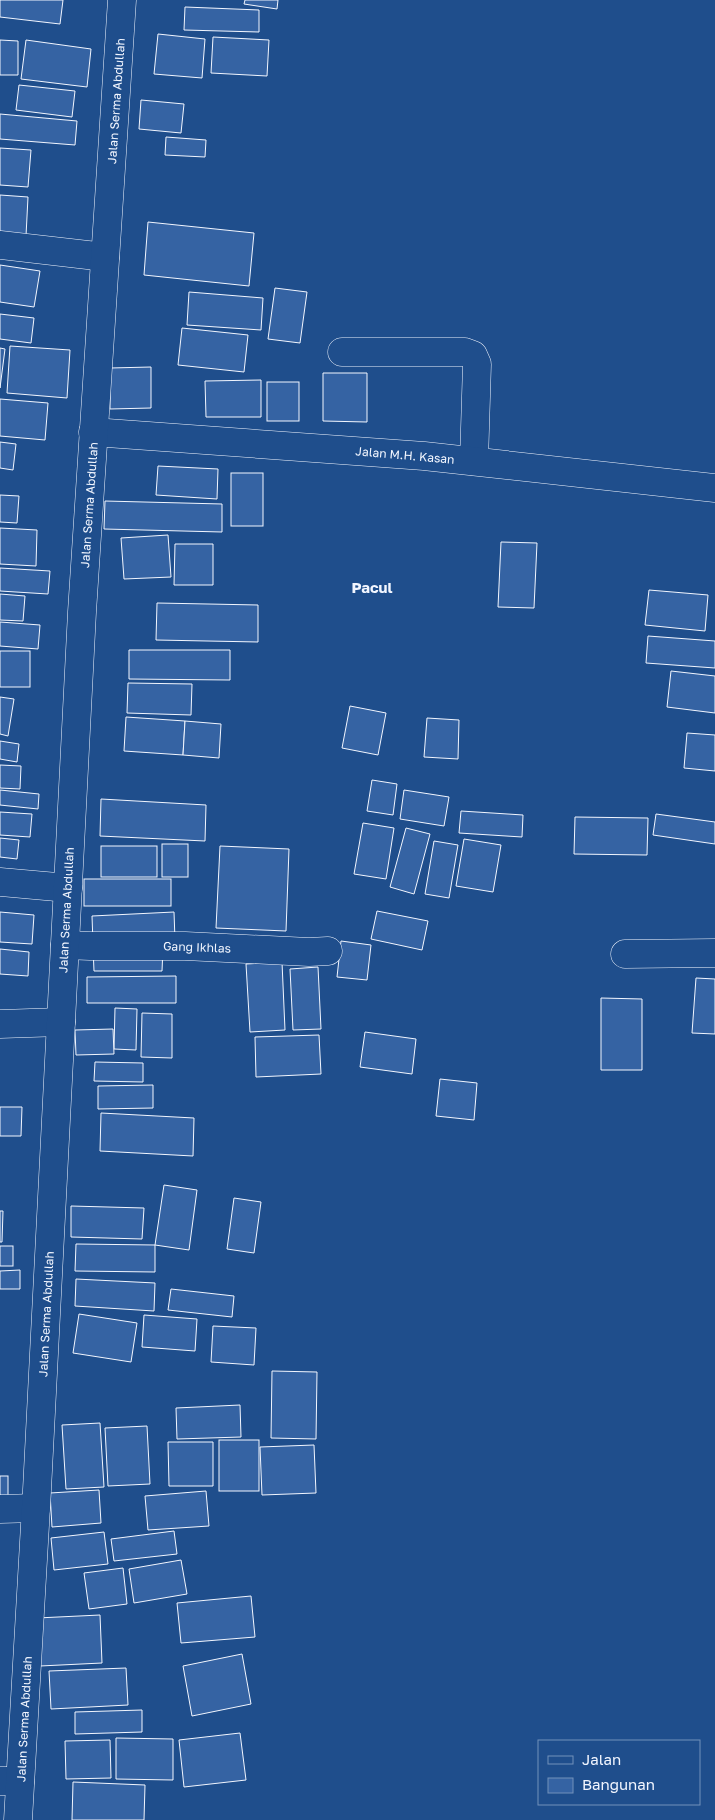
<svg xmlns="http://www.w3.org/2000/svg" width="715" height="1820" font-family="'Golos Text',sans-serif">
  <style>
    .building { fill: #3563a3; stroke: #f2f6ff }
    .lines { fill: none; stroke-linecap: round; stroke-linejoin: round }
    .minor-casing { stroke: #f2f6ff; stroke-width: 29 }
    .major-casing { stroke: #f2f6ff; stroke-width: 29 }
    .minor { stroke: #1f4e8c; stroke-width: 28 }
    .major { stroke: #1f4e8c; stroke-width: 28 }
    .labels { text-anchor: middle; dominant-baseline: central; stroke-width: 4; stroke-linejoin: round; paint-order: stroke }
    .street-label { font-size: 12px; fill: #f2f6ff; stroke: #1f4e8c }
    .quarter-label { font-size: 15px; font-weight: bold; fill: #f2f6ff; stroke: #1f4e8c }
  </style>
  <rect width="100%" height="100%" fill="#1f4e8c"/>
  <g class="building">
    <polygon points="0,0 63,0 60,24 0,17"/>
    <polygon points="245,0 278,0 277,9 244,4"/>
    <polygon points="185,7 259,10 259,32 184,30"/>
    <polygon points="158,34 205,39 202,78 154,74"/>
    <polygon points="213,37 269,40 267,76 211,73"/>
    <polygon points="0,40 18,41 18,75 0,75"/>
    <polygon points="26,40 91,49 87,87 21,79"/>
    <polygon points="19,85 75,91 72,117 16,110"/>
    <polygon points="141,100 184,104 181,133 139,129"/>
    <polygon points="0,114 77,121 75,145 0,139"/>
    <polygon points="166,137 206,140 205,157 165,155"/>
    <polygon points="0,148 31,150 28,187 0,185"/>
    <polygon points="0,195 28,197 26,236 0,234"/>
    <polygon points="148,222 254,233 249,286 144,275"/>
    <polygon points="0,265 40,271 34,307 0,302"/>
    <polygon points="275,288 307,292 300,343 268,339"/>
    <polygon points="189,292 263,298 261,330 187,325"/>
    <polygon points="0,314 34,318 31,343 0,339"/>
    <polygon points="182,328 248,335 244,372 178,365"/>
    <polygon points="10,346 70,350 67,398 7,393"/>
    <polygon points="0,348 5,349 0,388"/>
    <polygon points="151,367 151,408 110,409 110,368"/>
    <polygon points="323,373 367,373 367,422 323,421"/>
    <polygon points="261,380 261,417 206,417 205,381"/>
    <rect x="267" y="382" width="32" height="39"/>
    <polygon points="0,399 48,403 45,440 0,436"/>
    <polygon points="0,442 16,444 13,470 0,468"/>
    <polygon points="158,466 218,469 217,499 156,495"/>
    <rect x="231" y="473" width="32" height="53"/>
    <polygon points="0,495 19,496 17,523 0,522"/>
    <polygon points="105,501 222,504 222,532 104,529"/>
    <polygon points="0,528 37,530 36,566 0,564"/>
    <polygon points="168,535 171,577 124,579 121,538"/>
    <polygon points="501,542 537,543 534,608 498,607"/>
    <polygon points="175,544 213,544 213,585 174,585"/>
    <polygon points="0,568 50,571 48,594 0,591"/>
    <polygon points="649,590 708,595 705,631 645,625"/>
    <polygon points="0,594 25,596 23,621 0,620"/>
    <polygon points="157,603 258,605 258,642 156,640"/>
    <polygon points="0,622 40,625 38,649 0,646"/>
    <polygon points="648,636 715,641 715,668 646,663"/>
    <polygon points="129,650 230,650 230,680 129,679"/>
    <rect x="0" y="651" width="30" height="36"/>
    <polygon points="671,671 715,676 715,713 667,707"/>
    <polygon points="128,683 192,684 191,715 127,713"/>
    <polygon points="0,697 14,699 8,736 0,734"/>
    <polygon points="350,706 386,713 378,755 342,748"/>
    <polygon points="126,717 185,721 183,755 124,751"/>
    <polygon points="427,718 459,720 458,759 424,757"/>
    <polygon points="185,721 221,724 219,758 183,755"/>
    <polygon points="687,733 715,735 715,771 684,768"/>
    <polygon points="0,741 19,744 17,762 0,759"/>
    <polygon points="0,765 21,766 20,789 0,788"/>
    <polygon points="372,780 397,784 393,815 367,811"/>
    <polygon points="0,790 39,794 38,809 0,805"/>
    <polygon points="404,790 449,797 444,826 400,819"/>
    <polygon points="101,799 206,805 205,841 100,836"/>
    <polygon points="461,811 523,815 522,837 459,833"/>
    <polygon points="0,812 32,814 30,837 0,835"/>
    <polygon points="656,814 715,822 715,844 653,835"/>
    <polygon points="575,817 648,818 647,855 574,854"/>
    <polygon points="363,823 394,828 386,879 354,874"/>
    <polygon points="406,828 430,834 414,894 390,887"/>
    <polygon points="0,838 19,840 17,859 0,857"/>
    <polygon points="464,839 501,845 493,892 456,886"/>
    <polygon points="434,841 458,845 449,898 425,894"/>
    <rect x="162" y="844" width="26" height="33"/>
    <rect x="101" y="846" width="56" height="31"/>
    <polygon points="220,846 289,849 286,931 216,928"/>
    <rect x="84" y="879" width="87" height="27"/>
    <polygon points="377,911 428,921 422,950 371,939"/>
    <polygon points="0,912 34,915 32,944 0,942"/>
    <polygon points="174,912 175,940 93,944 92,916"/>
    <polygon points="341,941 371,945 367,980 337,977"/>
    <polygon points="93,948 163,948 162,971 94,971"/>
    <polygon points="0,949 29,952 28,976 0,974"/>
    <polygon points="282,962 285,1030 250,1032 246,964"/>
    <polygon points="318,967 321,1029 293,1030 290,969"/>
    <polygon points="176,976 176,1003 87,1003 87,977"/>
    <polygon points="696,978 715,979 715,1034 692,1033"/>
    <polygon points="601,998 642,999 642,1070 601,1070"/>
    <polygon points="115,1008 137,1009 136,1050 114,1049"/>
    <polygon points="142,1013 172,1014 172,1058 141,1057"/>
    <polygon points="113,1029 114,1054 76,1055 75,1030"/>
    <polygon points="365,1032 416,1039 412,1074 360,1067"/>
    <polygon points="319,1035 321,1074 256,1077 255,1037"/>
    <polygon points="95,1062 143,1063 143,1082 94,1081"/>
    <polygon points="440,1079 477,1083 474,1120 436,1116"/>
    <polygon points="153,1085 153,1108 98,1109 98,1086"/>
    <polygon points="0,1107 22,1107 21,1136 0,1136"/>
    <polygon points="101,1113 194,1118 193,1156 100,1151"/>
    <polygon points="164,1185 197,1190 189,1250 155,1245"/>
    <polygon points="234,1198 261,1202 254,1253 227,1249"/>
    <polygon points="71,1206 144,1208 142,1239 71,1237"/>
    <polygon points="0,1211 3,1211 2,1242 0,1242"/>
    <polygon points="76,1244 155,1245 155,1272 75,1271"/>
    <rect x="0" y="1246" width="13" height="20"/>
    <polygon points="20,1270 20,1289 0,1289 0,1271"/>
    <polygon points="76,1279 155,1283 154,1311 75,1306"/>
    <polygon points="171,1289 234,1296 232,1317 168,1310"/>
    <polygon points="79,1314 137,1323 131,1362 73,1353"/>
    <polygon points="144,1315 197,1319 195,1351 142,1347"/>
    <polygon points="213,1326 256,1328 254,1365 211,1362"/>
    <polygon points="272,1371 317,1372 316,1439 271,1438"/>
    <polygon points="240,1405 241,1437 177,1439 176,1408"/>
    <polygon points="100,1423 104,1487 66,1489 62,1425"/>
    <polygon points="147,1426 150,1484 108,1486 105,1428"/>
    <rect x="219" y="1440" width="40" height="51"/>
    <polygon points="168,1442 213,1442 213,1486 169,1486"/>
    <polygon points="314,1445 316,1493 262,1495 260,1447"/>
    <rect x="0" y="1476" width="8" height="30"/>
    <polygon points="99,1490 101,1523 52,1527 50,1493"/>
    <polygon points="206,1491 209,1526 148,1530 145,1496"/>
    <polygon points="174,1531 177,1554 114,1561 111,1539"/>
    <polygon points="104,1532 108,1564 54,1570 51,1538"/>
    <polygon points="181,1560 187,1594 134,1603 129,1569"/>
    <polygon points="123,1568 127,1604 89,1609 84,1573"/>
    <polygon points="251,1596 255,1637 181,1643 177,1603"/>
    <polygon points="100,1615 102,1663 40,1666 37,1618"/>
    <polygon points="242,1654 251,1704 192,1716 183,1666"/>
    <polygon points="126,1668 128,1705 51,1709 49,1671"/>
    <polygon points="142,1710 142,1732 75,1734 75,1712"/>
    <polygon points="240,1733 246,1780 184,1787 179,1740"/>
    <polygon points="116,1738 173,1739 173,1780 116,1779"/>
    <polygon points="110,1740 111,1778 66,1779 65,1741"/>
    <polygon points="73,1782 145,1785 144,1820 72,1820"/>
  </g>
  <g class="lines">
    <g class="minor-casing">
      <g id="minor">
        <polyline points="0,245 105,257"/>
        <polyline points="342,352 465,352 473,355 477,364 474,461"/>
        <polyline points="93,432 424,456 715,488"/>
        <polyline points="0,882 68,888"/>
        <polyline points="65,945 90,946 185,946 309,952 328,951"/>
        <polyline points="625,954 715,953"/>
        <polyline points="0,1024 61,1022"/>
        <polyline points="0,1509 36,1508"/>
        <polyline points="0,1781 20,1781"/>
      </g>
    </g>
    <g class="major-casing">
      <polyline id="major" points="18,1820 37,1490 82,612 122,0"/>
    </g>
    <use href="#minor" class="minor"/>
    <use href="#major" class="major"/>
  </g>
  <g class="labels">
    <g class="street-label">
      <text transform="translate(116 101) rotate(-86)">Jalan Serma Abdullah</text>
      <text transform="translate(405 455) rotate(5)">Jalan M.H. Kasan</text>
      <text transform="translate(89 505) rotate(-86)">Jalan Serma Abdullah</text>
      <text transform="translate(66 910) rotate(-87)">Jalan Serma Abdullah</text>
      <text transform="translate(197 947) rotate(2)">Gang Ikhlas</text>
      <text transform="translate(46 1314) rotate(-87)">Jalan Serma Abdullah</text>
      <text transform="translate(24 1719) rotate(-87)">Jalan Serma Abdullah</text>
    </g>
    <g class="quarter-label">
      <text x="372" y="587">Pacul</text>
    </g>
  </g>
  <rect x="538" y="1740" width="162" height="65" fill="#1f4e8c" stroke="#7391ba"/>
  <rect x="548" y="1756" width="25" height="8" fill="#1f4e8c" stroke="#7391ba"/>
  <text x="582" y="1765" font-size="15" fill="#f2f6ff">Jalan</text>
  <rect x="548" y="1778" width="25" height="15" fill="#3563a3" stroke="#7391ba"/>
  <text x="582" y="1790" font-size="15" fill="#f2f6ff">Bangunan</text>
</svg>
